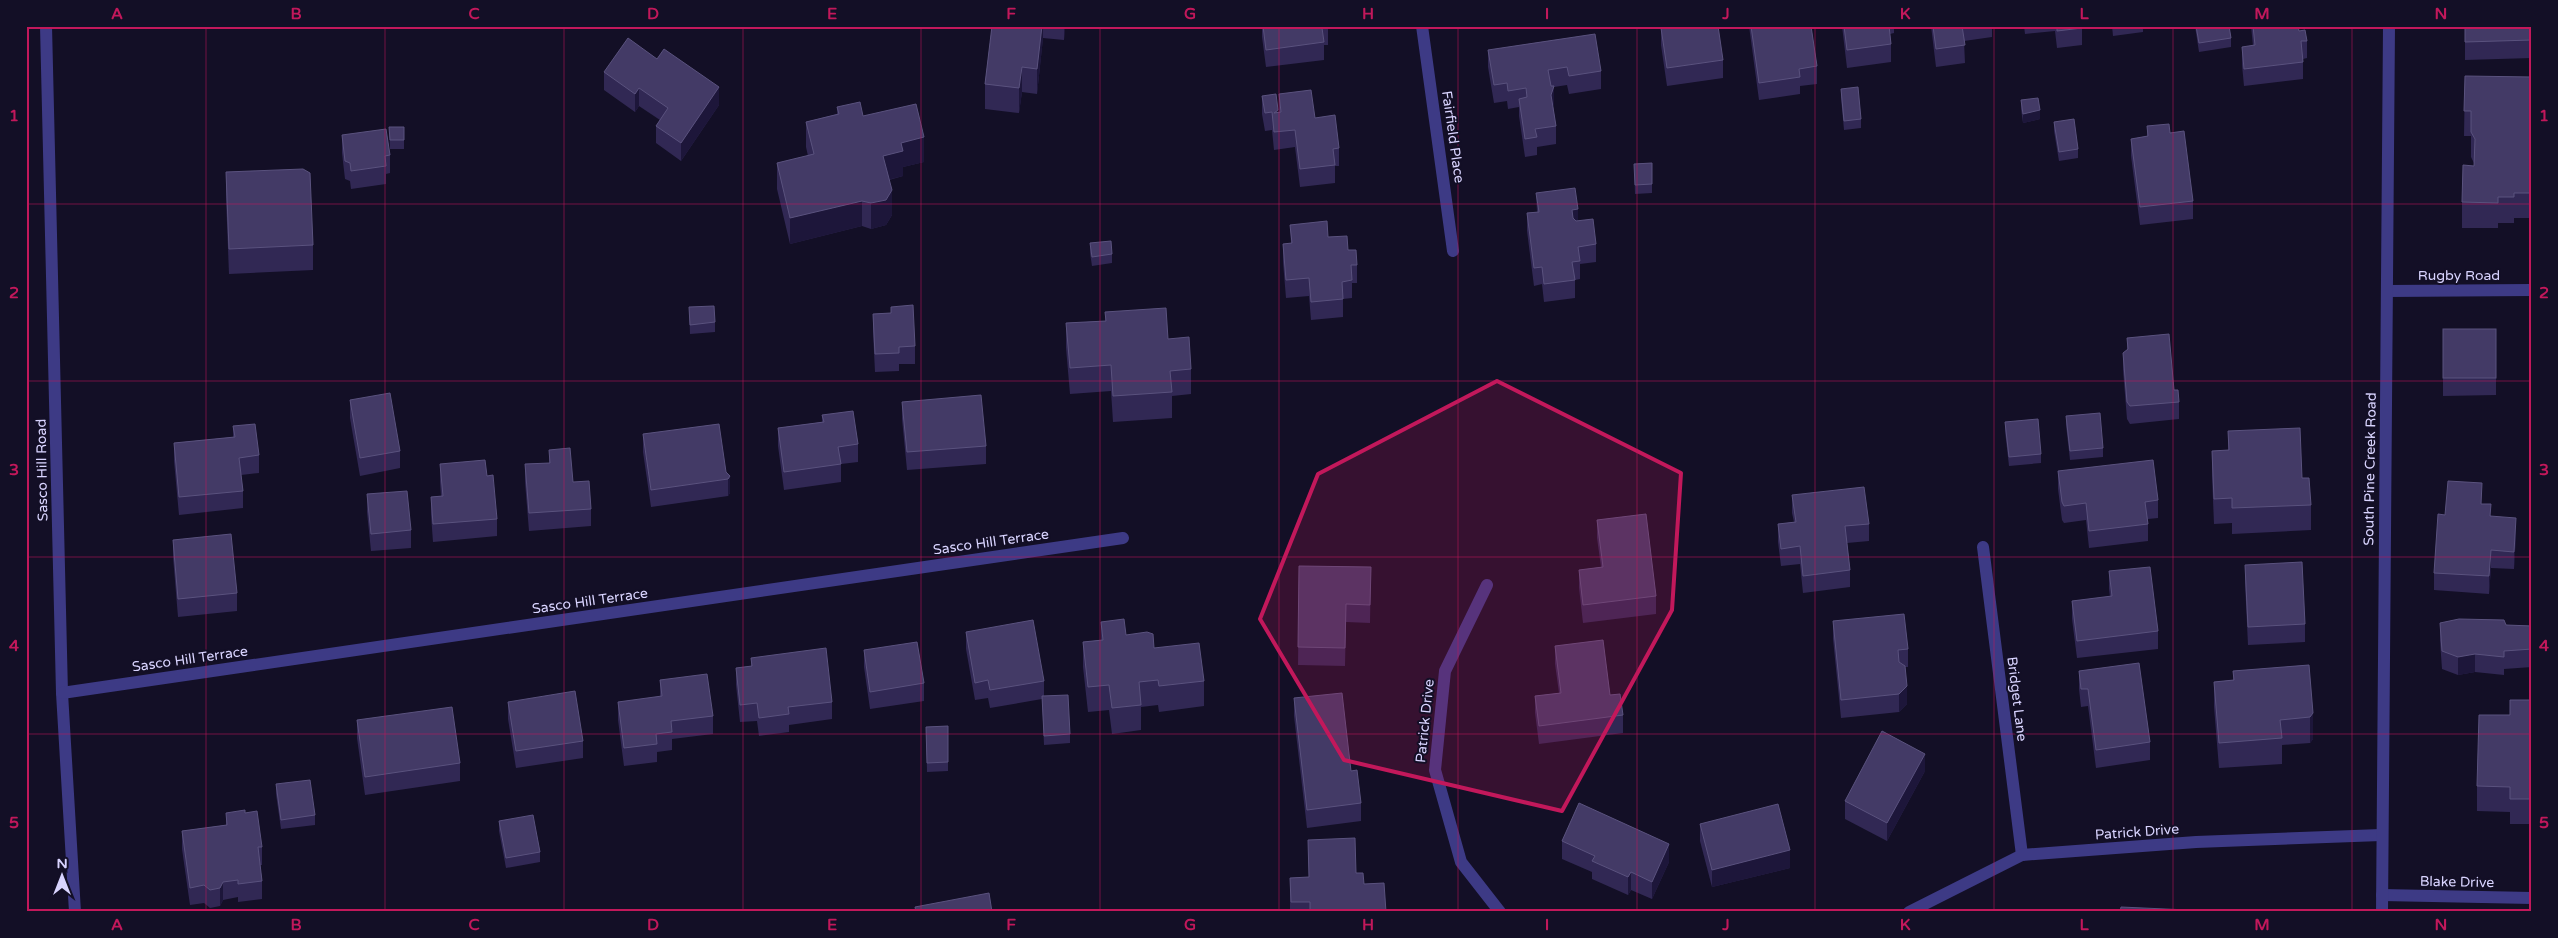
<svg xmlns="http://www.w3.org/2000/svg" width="2558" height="938" font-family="'Varela Round',sans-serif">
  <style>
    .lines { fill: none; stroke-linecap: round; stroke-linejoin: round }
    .minor { stroke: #3d3a85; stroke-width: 12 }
    .wall { fill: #312854 }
    .shaded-wall { fill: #1d163a }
    .building { fill: #433a66; stroke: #5a527e }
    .marked { fill: #c2185b; fill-opacity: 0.2; stroke: #c2185b; stroke-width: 4; stroke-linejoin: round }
    .grid { fill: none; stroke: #c2185b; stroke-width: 1; stroke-opacity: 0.55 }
    .labels { text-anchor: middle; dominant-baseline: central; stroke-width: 4; stroke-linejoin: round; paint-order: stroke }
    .street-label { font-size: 14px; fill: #d9d4ff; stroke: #130f26 }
    .neatline { fill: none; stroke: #c2185b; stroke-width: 2 }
    .grid-label { font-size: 16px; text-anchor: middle; font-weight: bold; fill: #c2185b }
  </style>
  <rect width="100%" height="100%" fill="#130f26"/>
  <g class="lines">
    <g class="minor">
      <polyline points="46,26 62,693 75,912"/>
      <polyline points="1422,26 1453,251"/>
      <polyline points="2387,291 2532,290"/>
      <polyline points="1983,547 2022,855"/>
      <polyline points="1487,585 1445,671 1435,770 1461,862 1500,912"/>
      <polyline points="62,693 1123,538"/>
      <polyline points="2382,895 2532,898"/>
      <polyline points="1909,912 2022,855 2196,842 2381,835"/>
      <polyline points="2382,912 2389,26"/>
    </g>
  </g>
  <g class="wall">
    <polygon points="992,26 1065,26 1064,40 1043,38 1037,94 1022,92 1019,113 985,109 985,84"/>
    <polygon points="1262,26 1328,26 1328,45 1324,45 1324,60 1266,67 1262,37"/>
    <polygon points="1749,26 1811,26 1817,66 1817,84 1800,86 1800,94 1759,100"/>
    <polygon points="1842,26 1894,26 1894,33 1890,34 1891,44 1891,62 1847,68"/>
    <polygon points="1931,26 1992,26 1992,37 1964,41 1965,63 1936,67"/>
    <polygon points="2024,26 2082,26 2082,45 2057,48 2055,31 2025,34"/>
    <polygon points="2112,26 2143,26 2143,32 2113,36"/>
    <polygon points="2195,26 2229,26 2231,38 2231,47 2199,52"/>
    <polygon points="2251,26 2298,26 2299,31 2307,41 2307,58 2303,59 2303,79 2244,86 2242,65 2242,47 2253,46"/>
    <polygon points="2465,26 2532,26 2532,58 2465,60"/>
    <polygon points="1661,28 1723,60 1723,78 1667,86 1661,45"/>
    <polygon points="1488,50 1601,71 1601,89 1569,94 1567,85 1554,87 1554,103 1553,106 1556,126 1556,144 1537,147 1537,155 1525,157 1519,116 1519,107 1508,109 1507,101 1494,103 1488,67"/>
    <polygon points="604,72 719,105 681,161 656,143 656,126 660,120 639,106 635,112 604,90"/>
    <polygon points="2465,76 2532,139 2532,218 2514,218 2514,223 2498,223 2498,228 2462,228 2462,202 2474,166 2474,163 2471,157 2471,136 2464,136"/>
    <polygon points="1841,89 1861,119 1861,128 1844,130 1841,98"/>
    <polygon points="1279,94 1315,118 1339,148 1339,166 1335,166 1335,183 1300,187 1295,147 1274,150 1272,130 1265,131 1262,114 1262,96 1279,113"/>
    <polygon points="2021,100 2040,119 2023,123 2021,109"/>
    <polygon points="837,107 863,116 924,162 903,167 903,176 889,180 892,215 886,225 871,229 862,226 790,244 777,189 777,163 808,156 806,147 806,122 837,114"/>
    <polygon points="2054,122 2078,149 2078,158 2059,161 2054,131"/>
    <polygon points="2147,126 2170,133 2193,201 2193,219 2140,225 2131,156 2131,139 2147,136"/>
    <polygon points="389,127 404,127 404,149 390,149"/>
    <polygon points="342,135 390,155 390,173 386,174 386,184 351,189 350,181 345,179 342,153"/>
    <polygon points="1652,163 1652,193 1635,194 1634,164"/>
    <polygon points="226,172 313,245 313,270 229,274 226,198"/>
    <polygon points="1536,193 1578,221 1596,244 1596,262 1580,264 1580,279 1575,280 1575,298 1544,302 1542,284 1534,286 1527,231 1527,213 1537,212"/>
    <polygon points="1290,225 1328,237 1348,250 1357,265 1357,283 1352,283 1352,298 1343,299 1343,317 1311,320 1309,296 1286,298 1283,262 1283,244 1291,243"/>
    <polygon points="1090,243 1112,254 1112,263 1092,266 1090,253"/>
    <polygon points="689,307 715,322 715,332 690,334"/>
    <polygon points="891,307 915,346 915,364 899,364 899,371 875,372 873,332 873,314 891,313"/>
    <polygon points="1105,312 1168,339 1191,369 1191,394 1172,396 1172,418 1113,422 1111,391 1070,394 1066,348 1066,323 1105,321"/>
    <polygon points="2443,329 2496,329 2496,395 2443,396"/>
    <polygon points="2127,338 2174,390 2179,402 2179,419 2130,424 2127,419 2123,370 2123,353 2127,350"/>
    <polygon points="350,400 400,451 400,468 360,476 350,418"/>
    <polygon points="902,402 986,446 986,464 907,470 902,419"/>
    <polygon points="822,415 858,444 858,462 841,464 841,482 784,490 778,446 778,428 822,422"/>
    <polygon points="2066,416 2103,448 2103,457 2070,460 2066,425"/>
    <polygon points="2005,422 2041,454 2041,463 2009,466 2005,431"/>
    <polygon points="233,426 259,455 259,473 241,475 243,491 243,508 179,515 174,461 174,443 233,437"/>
    <polygon points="2228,431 2302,478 2311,505 2311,530 2232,534 2232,523 2214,524 2212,476 2212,451 2228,450"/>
    <polygon points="643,434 726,472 730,476 730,493 728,496 651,507 643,452"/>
    <polygon points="549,450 573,482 591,509 591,526 529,531 525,482 525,464 549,463"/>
    <polygon points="440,464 487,476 497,519 497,536 433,542 431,515 431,497 441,496 440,482"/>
    <polygon points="2058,471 2158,500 2158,518 2148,519 2148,541 2089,548 2086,520 2064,523 2062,520 2058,489"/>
    <polygon points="367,494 411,530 411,548 371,551 367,512"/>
    <polygon points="1792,495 1869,524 1869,541 1847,543 1850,570 1850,587 1803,593 1800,564 1781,566 1778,542 1778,524 1794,522 1792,513"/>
    <polygon points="2482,504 2491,516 2516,535 2514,569 2491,568 2489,594 2434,590 2434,573 2445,515"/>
    <polygon points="1597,520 1656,596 1656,614 1583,623 1579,588 1579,570 1601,567 1597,538"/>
    <polygon points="173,540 237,593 237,611 178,617 173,557"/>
    <polygon points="2245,565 2305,624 2305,642 2248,645 2245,583"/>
    <polygon points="1299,566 1371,567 1370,623 1346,622 1345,666 1298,665"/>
    <polygon points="2109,571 2158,631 2158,649 2077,658 2072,619 2072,601 2110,597 2109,589"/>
    <polygon points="1833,621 1908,649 1908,667 1905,667 1907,704 1899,712 1841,718 1833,639"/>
    <polygon points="1101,622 1126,635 1154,648 1204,681 1204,706 1159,712 1158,705 1141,707 1141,730 1112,734 1109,710 1088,712 1083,667 1083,642 1101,640"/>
    <polygon points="2440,623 2506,625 2532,626 2532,667 2504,669 2504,675 2475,672 2458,675 2442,669 2440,641"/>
    <polygon points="966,632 1044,681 1044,696 1070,734 1070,743 1044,745 1042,699 990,708 988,698 975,700 966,649"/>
    <polygon points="1555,646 1610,695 1623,715 1623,733 1539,744 1535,713 1535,696 1559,693 1555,664"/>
    <polygon points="864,650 924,683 924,701 870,709 864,667"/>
    <polygon points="751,658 832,702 832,719 789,725 789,732 759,736 757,721 740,722 736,685 736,668 751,666"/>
    <polygon points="2309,665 2313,739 2310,743 2282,745 2282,764 2219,768 2214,707 2214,682 2233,680 2233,671"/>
    <polygon points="2079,671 2150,742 2150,760 2096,768 2088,706 2081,707 2079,689"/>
    <polygon points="660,680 713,716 713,734 672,739 672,750 657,752 657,762 624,766 618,720 618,702 660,697"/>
    <polygon points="1294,698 1351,771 1361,803 1361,821 1307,828 1294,716"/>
    <polygon points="2532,700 2532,824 2510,824 2510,812 2477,811 2477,786 2510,715"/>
    <polygon points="508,702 583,741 583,758 516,768 508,719"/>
    <polygon points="357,720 460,763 460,781 365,795 357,738"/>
    <polygon points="948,726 948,771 927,772 926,727"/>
    <polygon points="1925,771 1887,841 1845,819 1845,801"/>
    <polygon points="276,784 315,815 315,825 281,829 276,794"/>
    <polygon points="226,813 245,813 262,847 262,865 260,865 262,881 262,899 238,902 238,897 223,900 220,906 210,908 204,903 190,905 182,849 182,831 226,825"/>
    <polygon points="499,821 540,852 540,862 506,868 499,831"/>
    <polygon points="1700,824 1790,868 1712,887 1700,841"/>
    <polygon points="1308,840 1356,873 1386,912 1290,912 1290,878 1309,877"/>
    <polygon points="1562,841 1669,862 1652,899 1631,890 1628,895 1592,879 1592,872 1562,859"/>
  </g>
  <g class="shaded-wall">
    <polygon points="1042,26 1043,26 1043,38 1037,94 1037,69"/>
    <polygon points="1064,26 1065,26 1064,40"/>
    <polygon points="1022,67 1022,92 1019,113 1019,88"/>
    <polygon points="1554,86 1554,103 1551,113 1551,95"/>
    <polygon points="719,87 719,105 681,161 681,143"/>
    <polygon points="639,88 639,106 635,112 635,94"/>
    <polygon points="2532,95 2532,121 2530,164 2530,139"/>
    <polygon points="2040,110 2040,119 2023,123 2023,114"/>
    <polygon points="924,137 924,162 903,167 903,176 883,181 883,156 901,143"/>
    <polygon points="892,190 892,215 886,225 871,229 871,203"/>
    <polygon points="862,201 862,226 790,244 790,218"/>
    <polygon points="1578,209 1578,226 1572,228 1572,210"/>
    <polygon points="730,476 730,493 728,496 728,479"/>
    <polygon points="2516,518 2516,535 2514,569 2514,552"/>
    <polygon points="2491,550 2491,568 2489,594 2489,576"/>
    <polygon points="2475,654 2475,672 2458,675 2458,657"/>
    <polygon points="1907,686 1907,704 1899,712 1899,694"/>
    <polygon points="2313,713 2313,739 2310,743 2310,717"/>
    <polygon points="1925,754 1925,771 1887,841 1887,823"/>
    <polygon points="1669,844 1669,862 1652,899 1652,882"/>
    <polygon points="1790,850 1790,868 1712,887 1712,870"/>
    <polygon points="1631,872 1631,890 1628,895 1628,877"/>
    <polygon points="223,882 223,900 220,906 220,888"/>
  </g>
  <g class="building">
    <polygon points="992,26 1042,26 1037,69 1022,67 1019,88 985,84"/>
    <polygon points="1263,26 1328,26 1328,27 1322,28 1324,42 1266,50"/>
    <polygon points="1670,26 1718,26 1723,60 1667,68 1661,28"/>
    <polygon points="1751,26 1811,26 1817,66 1799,69 1800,77 1759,83"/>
    <polygon points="1844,26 1889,26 1891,44 1847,50"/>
    <polygon points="1933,26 1962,26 1965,45 1936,49"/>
    <polygon points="2057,26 2082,26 2082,28 2057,31"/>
    <polygon points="2196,26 2229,26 2231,38 2199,43"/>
    <polygon points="2253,26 2298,26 2299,31 2305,30 2307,41 2301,41 2303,62 2244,69 2242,47 2255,45"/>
    <polygon points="2465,26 2532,26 2532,40 2465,42"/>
    <polygon points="1595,34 1601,71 1569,76 1567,67 1548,70 1551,86 1554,86 1551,95 1556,126 1535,129 1537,137 1525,139 1519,99 1527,97 1526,88 1508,91 1507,83 1494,85 1488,50"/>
    <polygon points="628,38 657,59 664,49 719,87 681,143 656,126 668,108 639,88 635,94 604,72"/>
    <polygon points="2465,76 2532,77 2530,139 2532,139 2532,193 2514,193 2514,197 2498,197 2498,203 2462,202 2463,165 2474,166 2475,139 2471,132 2471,111 2464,111"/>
    <polygon points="1858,87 1861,119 1844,121 1841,89"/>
    <polygon points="1311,90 1315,118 1335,115 1339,148 1333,149 1335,165 1300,169 1295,130 1274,132 1272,112 1265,113 1262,96 1276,94 1278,110 1274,113 1281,112 1279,94"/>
    <polygon points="2038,98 2040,110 2023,114 2021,100"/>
    <polygon points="860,102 863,116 916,104 924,137 901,143 903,151 883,156 892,190 886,200 871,203 862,201 790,218 777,163 814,154 806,122 839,114 837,107"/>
    <polygon points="2074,119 2078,149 2059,152 2054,122"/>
    <polygon points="2169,124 2170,133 2184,131 2193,201 2140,207 2131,139 2148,136 2147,126"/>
    <polygon points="389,127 404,127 404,140 390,140"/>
    <polygon points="386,129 390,155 385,156 386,166 351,171 350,163 345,161 342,135"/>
    <polygon points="1652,163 1652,184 1635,185 1634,164"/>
    <polygon points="303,169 310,173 313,245 229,249 226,172"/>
    <polygon points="1575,188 1578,209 1572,210 1573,218 1576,221 1593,219 1596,244 1578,247 1580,261 1572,262 1575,280 1544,284 1542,267 1534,268 1527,213 1539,212 1536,193"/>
    <polygon points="1327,221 1328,237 1347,236 1348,250 1356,250 1357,265 1351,265 1352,280 1342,282 1343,299 1311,302 1309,278 1286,280 1283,244 1292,243 1290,225"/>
    <polygon points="1111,241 1112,254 1092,257 1090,243"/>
    <polygon points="913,305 915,346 899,347 899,353 875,354 873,314 891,313 891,307"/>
    <polygon points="714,306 715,322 690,325 689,307"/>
    <polygon points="1166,308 1168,339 1189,337 1191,369 1170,371 1172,392 1113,396 1111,365 1070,368 1066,323 1106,321 1105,312"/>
    <rect x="2443" y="329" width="53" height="49"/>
    <polygon points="2169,334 2174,390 2178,390 2179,402 2130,406 2127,402 2123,353 2128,349 2127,338"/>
    <polygon points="390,393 400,451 360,458 350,400"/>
    <polygon points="981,395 986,446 907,452 902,402"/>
    <polygon points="853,411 858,444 838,447 841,464 784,472 778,428 824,422 822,415"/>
    <polygon points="2100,413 2103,448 2070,451 2066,416"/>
    <polygon points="2038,419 2041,454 2009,457 2005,422"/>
    <polygon points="255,424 259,455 239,458 243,491 179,497 174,443 235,437 233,426"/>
    <polygon points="719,424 726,472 730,476 728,479 651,490 643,434"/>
    <polygon points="2300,428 2302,478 2309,478 2311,505 2232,508 2232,498 2214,499 2212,451 2229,450 2228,431"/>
    <polygon points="570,448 573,482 589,481 591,509 529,513 525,464 550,463 549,450"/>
    <polygon points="485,460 487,476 493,475 497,519 433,524 431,497 443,496 440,464"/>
    <polygon points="2153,460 2158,500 2145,502 2148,524 2089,531 2086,503 2064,506 2062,502 2058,471"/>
    <polygon points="2448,481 2482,483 2481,504 2491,504 2490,516 2516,518 2514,552 2491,550 2489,576 2434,573 2438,514 2445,515"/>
    <polygon points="1864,487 1869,524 1845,526 1850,570 1803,576 1800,546 1781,549 1778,524 1796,522 1792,495"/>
    <polygon points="407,491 411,530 371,534 367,494"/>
    <polygon points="1646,514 1656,596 1583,605 1579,570 1603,567 1597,520"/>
    <polygon points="231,534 237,593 178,599 173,540"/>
    <polygon points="2302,562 2305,624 2248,627 2245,565"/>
    <polygon points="1299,566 1371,567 1370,605 1346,604 1345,648 1298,647"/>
    <polygon points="2150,567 2158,631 2077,641 2072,601 2112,596 2109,571"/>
    <polygon points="1904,614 1908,649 1898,650 1899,662 1905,666 1907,686 1899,694 1841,700 1833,621"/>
    <polygon points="1124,619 1126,635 1147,632 1153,634 1154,648 1199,643 1204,681 1159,686 1158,680 1139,682 1141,705 1112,708 1109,685 1088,687 1083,642 1103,640 1101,622"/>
    <polygon points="2459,619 2504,620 2506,625 2532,626 2532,649 2504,651 2504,657 2475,654 2458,657 2442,651 2440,623"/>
    <polygon points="1033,620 1044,681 990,690 988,680 975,683 966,632"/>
    <polygon points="1603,640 1610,695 1620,694 1623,715 1539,726 1535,696 1561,693 1555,646"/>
    <polygon points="917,642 924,683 870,692 864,650"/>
    <polygon points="826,648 832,702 788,707 789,714 759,718 757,703 740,705 736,668 752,666 751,658"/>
    <polygon points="2139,663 2150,742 2096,750 2088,689 2081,689 2079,671"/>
    <polygon points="2309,665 2313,713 2310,717 2280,720 2282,738 2219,743 2214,682 2234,680 2233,671"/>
    <polygon points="707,674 713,716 671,721 672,732 656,734 657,744 624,748 618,702 662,696 660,680"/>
    <polygon points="575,691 583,741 516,751 508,702"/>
    <polygon points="1342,693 1351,771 1357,770 1361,803 1307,810 1294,698"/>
    <polygon points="1068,695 1070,734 1044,736 1042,696"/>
    <polygon points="2510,700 2532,700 2532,799 2510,799 2510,787 2477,786 2479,715 2510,715"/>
    <polygon points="452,707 460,763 365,777 357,720"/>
    <polygon points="948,726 948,762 927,763 926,727"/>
    <polygon points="1882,731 1925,754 1887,823 1845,801"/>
    <polygon points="310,780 315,815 281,820 276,784"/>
    <polygon points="1579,803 1669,844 1652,882 1631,872 1628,877 1592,861 1595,856 1562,841"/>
    <polygon points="1778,804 1790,850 1712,870 1700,824"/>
    <polygon points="245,810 245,813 257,811 262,847 258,847 262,881 238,884 238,880 223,882 220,888 210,890 204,885 190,888 182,831 227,825 226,813"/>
    <polygon points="533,815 540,852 506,858 499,821"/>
    <polygon points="1355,838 1356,873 1363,873 1364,884 1384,883 1386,912 1310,912 1310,902 1291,902 1290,878 1309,877 1308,840"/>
    <polygon points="989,893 992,912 916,912 915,907"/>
    <polygon points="2121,907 2188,910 2188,912 2120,912"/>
  </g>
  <path class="marked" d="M1497 381 1681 473 1672 610 1562 811 1344 760 1260 619 1318 474Z"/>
  <path class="grid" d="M206 26V912M385 26V912M564 26V912M743 26V912M921 26V912M1100 26V912M1279 26V912M1458 26V912M1637 26V912M1815 26V912M1994 26V912M2173 26V912M2352 26V912M26 204H2532M26 381H2532M26 557H2532M26 734H2532"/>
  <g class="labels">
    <g class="street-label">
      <text transform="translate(1453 137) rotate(82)">Fairfield Place</text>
      <text x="2459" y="275">Rugby Road</text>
      <text transform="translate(2370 469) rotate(-89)">South Pine Creek Road</text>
      <text transform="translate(42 470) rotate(-91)">Sasco Hill Road</text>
      <text transform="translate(991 542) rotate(-8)">Sasco Hill Terrace</text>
      <text transform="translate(590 601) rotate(-8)">Sasco Hill Terrace</text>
      <text transform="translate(190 659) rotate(-8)">Sasco Hill Terrace</text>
      <text transform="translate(2017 699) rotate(83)">Bridget Lane</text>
      <text transform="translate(1425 721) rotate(-84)">Patrick Drive</text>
      <text transform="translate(2137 832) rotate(-4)">Patrick Drive</text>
      <text transform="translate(2457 882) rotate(1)">Blake Drive</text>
    </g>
  </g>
  <rect width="2558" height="938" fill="none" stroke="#130f26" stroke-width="55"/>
  <g transform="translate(62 876)" stroke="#130f26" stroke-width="4" paint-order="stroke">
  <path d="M0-4L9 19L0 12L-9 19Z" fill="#d9d4ff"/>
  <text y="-8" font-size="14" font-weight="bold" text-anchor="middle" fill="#d9d4ff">N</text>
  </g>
  <rect x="28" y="28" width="2502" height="882" class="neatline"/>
  <g class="grid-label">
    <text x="117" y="19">A</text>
    <text x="296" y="19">B</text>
    <text x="474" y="19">C</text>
    <text x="653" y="19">D</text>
    <text x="832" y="19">E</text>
    <text x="1011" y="19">F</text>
    <text x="1190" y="19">G</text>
    <text x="1368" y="19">H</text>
    <text x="1547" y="19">I</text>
    <text x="1726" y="19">J</text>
    <text x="1905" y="19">K</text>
    <text x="2084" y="19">L</text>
    <text x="2262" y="19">M</text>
    <text x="2441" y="19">N</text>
    <text x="14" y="121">1</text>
    <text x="2544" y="121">1</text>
    <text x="14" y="298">2</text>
    <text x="2544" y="298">2</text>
    <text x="14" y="475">3</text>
    <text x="2544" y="475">3</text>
    <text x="14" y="651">4</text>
    <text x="2544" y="651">4</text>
    <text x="14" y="828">5</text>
    <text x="2544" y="828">5</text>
    <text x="117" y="930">A</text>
    <text x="296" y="930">B</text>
    <text x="474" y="930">C</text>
    <text x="653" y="930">D</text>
    <text x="832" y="930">E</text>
    <text x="1011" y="930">F</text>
    <text x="1190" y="930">G</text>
    <text x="1368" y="930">H</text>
    <text x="1547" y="930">I</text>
    <text x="1726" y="930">J</text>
    <text x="1905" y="930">K</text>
    <text x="2084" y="930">L</text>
    <text x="2262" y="930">M</text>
    <text x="2441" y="930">N</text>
  </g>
</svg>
